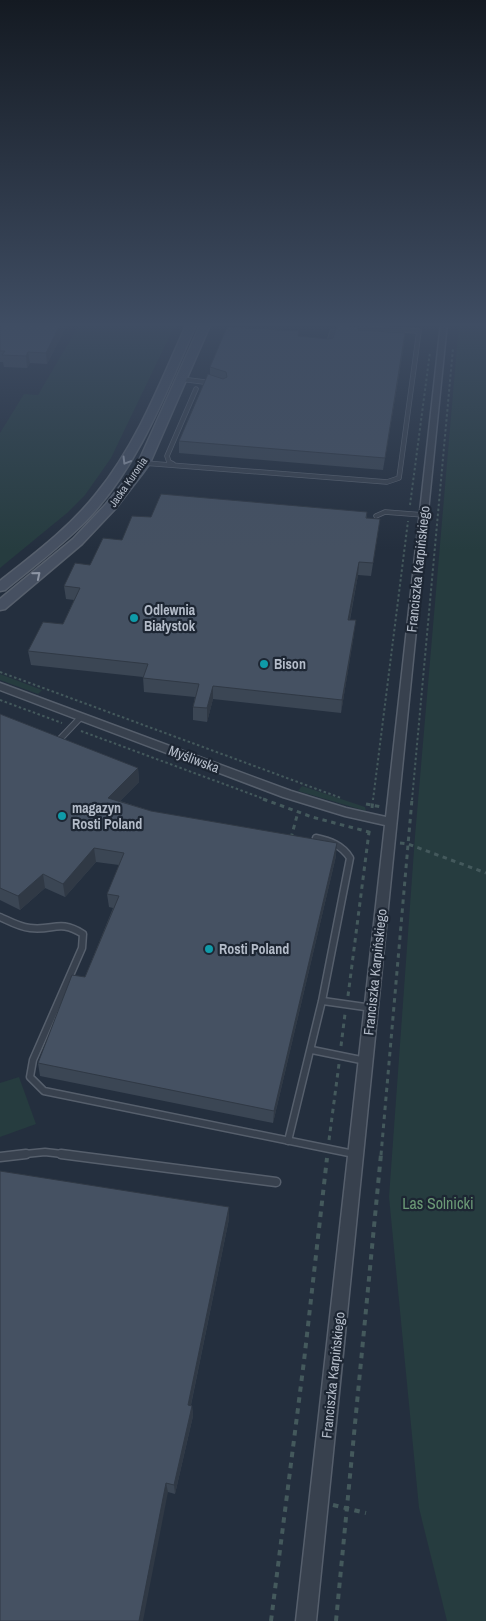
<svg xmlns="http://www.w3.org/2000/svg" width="486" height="1621" font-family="'Archivo Narrow',sans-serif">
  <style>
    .green { fill: #263c3f }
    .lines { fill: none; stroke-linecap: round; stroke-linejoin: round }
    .service-far3-casing { stroke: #565f6c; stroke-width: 5.5 }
    .service-far2-casing { stroke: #565f6c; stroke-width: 7 }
    .service-far1-casing { stroke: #565f6c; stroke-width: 9 }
    .service-casing { stroke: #565f6c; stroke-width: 11 }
    .minor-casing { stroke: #565f6c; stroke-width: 3 }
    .secondary-casing { stroke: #565f6c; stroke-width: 3 }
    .path-far2 { stroke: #44595c; stroke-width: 2; stroke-dasharray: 2.5 2.5; stroke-linecap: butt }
    .path-far1 { stroke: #44595c; stroke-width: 3; stroke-dasharray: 4.5 4.5; stroke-linecap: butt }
    .path { stroke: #44595c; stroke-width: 4; stroke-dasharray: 5.5 5.5; stroke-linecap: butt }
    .service-far3 { stroke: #38414e; stroke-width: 4 }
    .service-far2 { stroke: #38414e; stroke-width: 5 }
    .service-far1 { stroke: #38414e; stroke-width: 6 }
    .service { stroke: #38414e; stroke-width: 8 }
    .minor { fill: #38414e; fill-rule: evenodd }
    .secondary { fill: #465061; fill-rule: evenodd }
    .wall { fill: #3b4654 }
    .shaded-wall { fill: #303945 }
    .building { fill: #455162; stroke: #303945 }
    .oneway { stroke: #8e96a5 }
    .culture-dot { fill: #0f9aa8; stroke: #1d2633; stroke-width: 2 }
    .labels { text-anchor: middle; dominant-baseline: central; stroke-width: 4.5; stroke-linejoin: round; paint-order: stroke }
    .far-street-label { font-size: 11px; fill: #b4bcc9; stroke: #1d2633 }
    .street-label { font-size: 14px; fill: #b4bcc9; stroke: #1d2633 }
    .poi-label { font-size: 14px; font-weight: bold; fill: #b4bcc9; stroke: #1d2633; text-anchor: start }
    .near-park-label { font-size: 16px; fill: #6b9a76; stroke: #1d2633 }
  </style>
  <rect width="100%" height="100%" fill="#242f3e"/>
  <g class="green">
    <polygon points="80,323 176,323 111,458 85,495 67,513 0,568 0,433 24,394 38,395"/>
    <polygon points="459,323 486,323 486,1621 447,1621 419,1508 389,1197 415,836"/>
    <polygon points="0,674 42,690 38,694 0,680"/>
    <polygon points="302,786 365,807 366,811 298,791"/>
    <polygon points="19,1077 36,1124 0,1137 0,1083"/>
  </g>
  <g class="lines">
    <g class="service-far3-casing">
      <g id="service-far3">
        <polyline points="328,345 332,332 346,333 349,323"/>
        <polyline points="181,379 212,383"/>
        <polyline points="144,463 387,482 399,478 419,331 362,328"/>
        <polyline points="173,464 169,462 167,456 196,389"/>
        <polyline points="376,516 385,512 424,515"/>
      </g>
    </g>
    <g class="service-far2-casing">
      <polyline id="service-far2" points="60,739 81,717"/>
    </g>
    <g class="service-far1-casing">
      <g id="service-far1">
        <path d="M0 917C9 921 19 927 30 928 54 931 59 919 83 934L82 948 33 1060 30 1077 44 1091 354 1154"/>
        <polyline points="323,1001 372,1008"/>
        <polyline points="312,1050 366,1061"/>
        <path d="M288 1141 322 1001 350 858C342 845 330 841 316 838"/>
        <polyline points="15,1155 45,1152 71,1155"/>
      </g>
    </g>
    <g class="service-casing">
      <g id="service">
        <polyline points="61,1154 276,1182"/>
        <polyline points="0,1157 26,1154"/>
      </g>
    </g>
    <g class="minor-casing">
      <polygon id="minor" points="441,323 447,323 316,1621 296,1621 385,825 345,816 283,797 0,690 0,683 291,791 346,808 386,817"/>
    </g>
    <g class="secondary-casing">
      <g id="secondary">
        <path d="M187 323H197C166 392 139 466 86 521 61 546 32 568 5 590L0 591V581C34 554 69 528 96 494 137 444 161 381 187 323Z"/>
        <polygon points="201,323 211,323 150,463 142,474 115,509 82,544 5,609 0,610 0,599 73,539 106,504 134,470 138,463"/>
      </g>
    </g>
    <g class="path-far2">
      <polyline points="410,505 430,352"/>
      <polyline points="0,672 341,798"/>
      <polyline points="0,700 62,723"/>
      <polyline points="81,731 267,800"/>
      <polyline points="373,800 408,521"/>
      <polyline points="412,800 453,348"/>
    </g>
    <g class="path-far1">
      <polyline points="263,799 312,817 369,832 370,828"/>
      <polyline points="366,804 382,807"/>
      <polyline points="372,808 373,799"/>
      <polyline points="291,838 298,812"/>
      <polyline points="400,843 408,844 486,873"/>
      <polyline points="348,996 369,832"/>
      <polyline points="341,1046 345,1014"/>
      <polyline points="329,1140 339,1064"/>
      <polyline points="381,1155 412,799"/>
    </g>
    <g class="path">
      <polyline points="333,1505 366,1513"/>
      <polyline points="271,1621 304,1361 327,1158"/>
      <polyline points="336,1621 381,1154"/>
    </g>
    <use href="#service-far3" class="service-far3"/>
    <use href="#service-far2" class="service-far2"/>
    <use href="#service-far1" class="service-far1"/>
    <use href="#service" class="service"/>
    <use href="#minor" class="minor"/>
    <use href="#secondary" class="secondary"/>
  </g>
  <g class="wall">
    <polygon points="0,323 68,323 47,364 30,363 27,368 4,367 3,362 0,362"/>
    <polygon points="359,330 404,345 383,470 179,453 179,441 210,375 210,367 299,336 328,339"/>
    <polygon points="367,512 367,518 380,519 378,532 371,576 358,575 350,620 354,634 341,713 213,699 207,722 193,720 193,707 195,697 144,692 143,677 31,665 28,651 63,624 74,600 66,599 64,586 151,517"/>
    <polygon points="0,714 138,768 139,782 120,801 151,811 336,856 273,1123 40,1076 38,1063 85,977 113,908 109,907 107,894 119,865 96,862 65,897 45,888 20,910 0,900"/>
    <polygon points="229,1219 191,1405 192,1406 193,1416 175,1494 168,1492 0,1621"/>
  </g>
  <g class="shaded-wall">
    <polygon points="61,323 68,323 47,364 46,353"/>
    <polygon points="405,333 404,345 383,470 385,458"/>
    <polygon points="28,352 30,363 27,368 26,356"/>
    <polygon points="359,562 358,575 347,633 348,620"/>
    <polygon points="356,620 354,634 341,713 342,700"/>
    <polygon points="213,686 213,699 207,722 207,708"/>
    <polygon points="138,768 139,782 110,811 108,798"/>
    <polygon points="337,843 336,856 273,1123 274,1111"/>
    <polygon points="94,848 96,862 65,897 63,884"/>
    <polygon points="43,874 45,888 20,910 18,896"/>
    <polygon points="229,1207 229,1219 189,1414 188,1405"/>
    <polygon points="192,1406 193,1416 175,1494 174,1485"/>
    <polygon points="166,1483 168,1492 143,1621 139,1621"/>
  </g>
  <g class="building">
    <polygon points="0,323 61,323 46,353 28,352 26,356 2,355 5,351 0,351"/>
    <polygon points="337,325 359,327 358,330 405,333 385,458 179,441 208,374 223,379 227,377 226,372 210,367 227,327 299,331 298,336 328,339 333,338"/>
    <polygon points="161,494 367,512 366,518 380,519 373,563 359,562 348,620 356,620 342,700 213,686 207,708 193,707 199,684 143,678 148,664 28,651 43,622 63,624 80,588 64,586 75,563 90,565 103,538 122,540 132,516 151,517"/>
    <polygon points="0,714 138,768 108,798 151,811 337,843 274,1111 38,1063 72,975 85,977 119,896 107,894 124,853 94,848 63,884 43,874 18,896 0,888"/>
    <polygon points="0,1171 229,1207 188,1405 192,1406 174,1485 166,1483 139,1621 0,1621"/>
  </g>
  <defs><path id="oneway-chevron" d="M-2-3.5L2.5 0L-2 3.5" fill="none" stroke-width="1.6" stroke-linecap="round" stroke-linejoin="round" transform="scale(1.25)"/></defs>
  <g class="oneway">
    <use href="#oneway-chevron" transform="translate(126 461) rotate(121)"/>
    <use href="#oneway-chevron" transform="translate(37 575) rotate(-40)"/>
  </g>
  <linearGradient id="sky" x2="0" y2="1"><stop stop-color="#141a22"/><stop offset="0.59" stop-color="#3f4d63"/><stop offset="1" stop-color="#3f4d63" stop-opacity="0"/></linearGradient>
  <rect width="486" height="550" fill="url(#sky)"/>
  <g class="culture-dot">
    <circle cx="134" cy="618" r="5"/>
    <circle cx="264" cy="664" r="5"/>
    <circle cx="62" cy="816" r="5"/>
    <circle cx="209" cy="949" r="5"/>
  </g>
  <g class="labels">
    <g class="far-street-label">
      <text transform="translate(128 482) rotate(-55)">Jacka Kuronia</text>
    </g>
    <g class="street-label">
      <text transform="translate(418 569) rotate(-84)">Franciszka Karpińskiego</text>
      <text transform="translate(194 759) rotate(21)">Myśliwska</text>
      <text transform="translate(375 972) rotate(-84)">Franciszka Karpińskiego</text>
      <text transform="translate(333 1375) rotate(-84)">Franciszka Karpińskiego</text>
    </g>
    <g class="poi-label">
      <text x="144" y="610">Odlewnia<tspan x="144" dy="16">Białystok</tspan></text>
      <text x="274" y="664">Bison</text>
      <text x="72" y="808">magazyn<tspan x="72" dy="16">Rosti Poland</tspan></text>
      <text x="219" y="949">Rosti Poland</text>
    </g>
    <g class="near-park-label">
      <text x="438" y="1203">Las Solnicki</text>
    </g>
  </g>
</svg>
